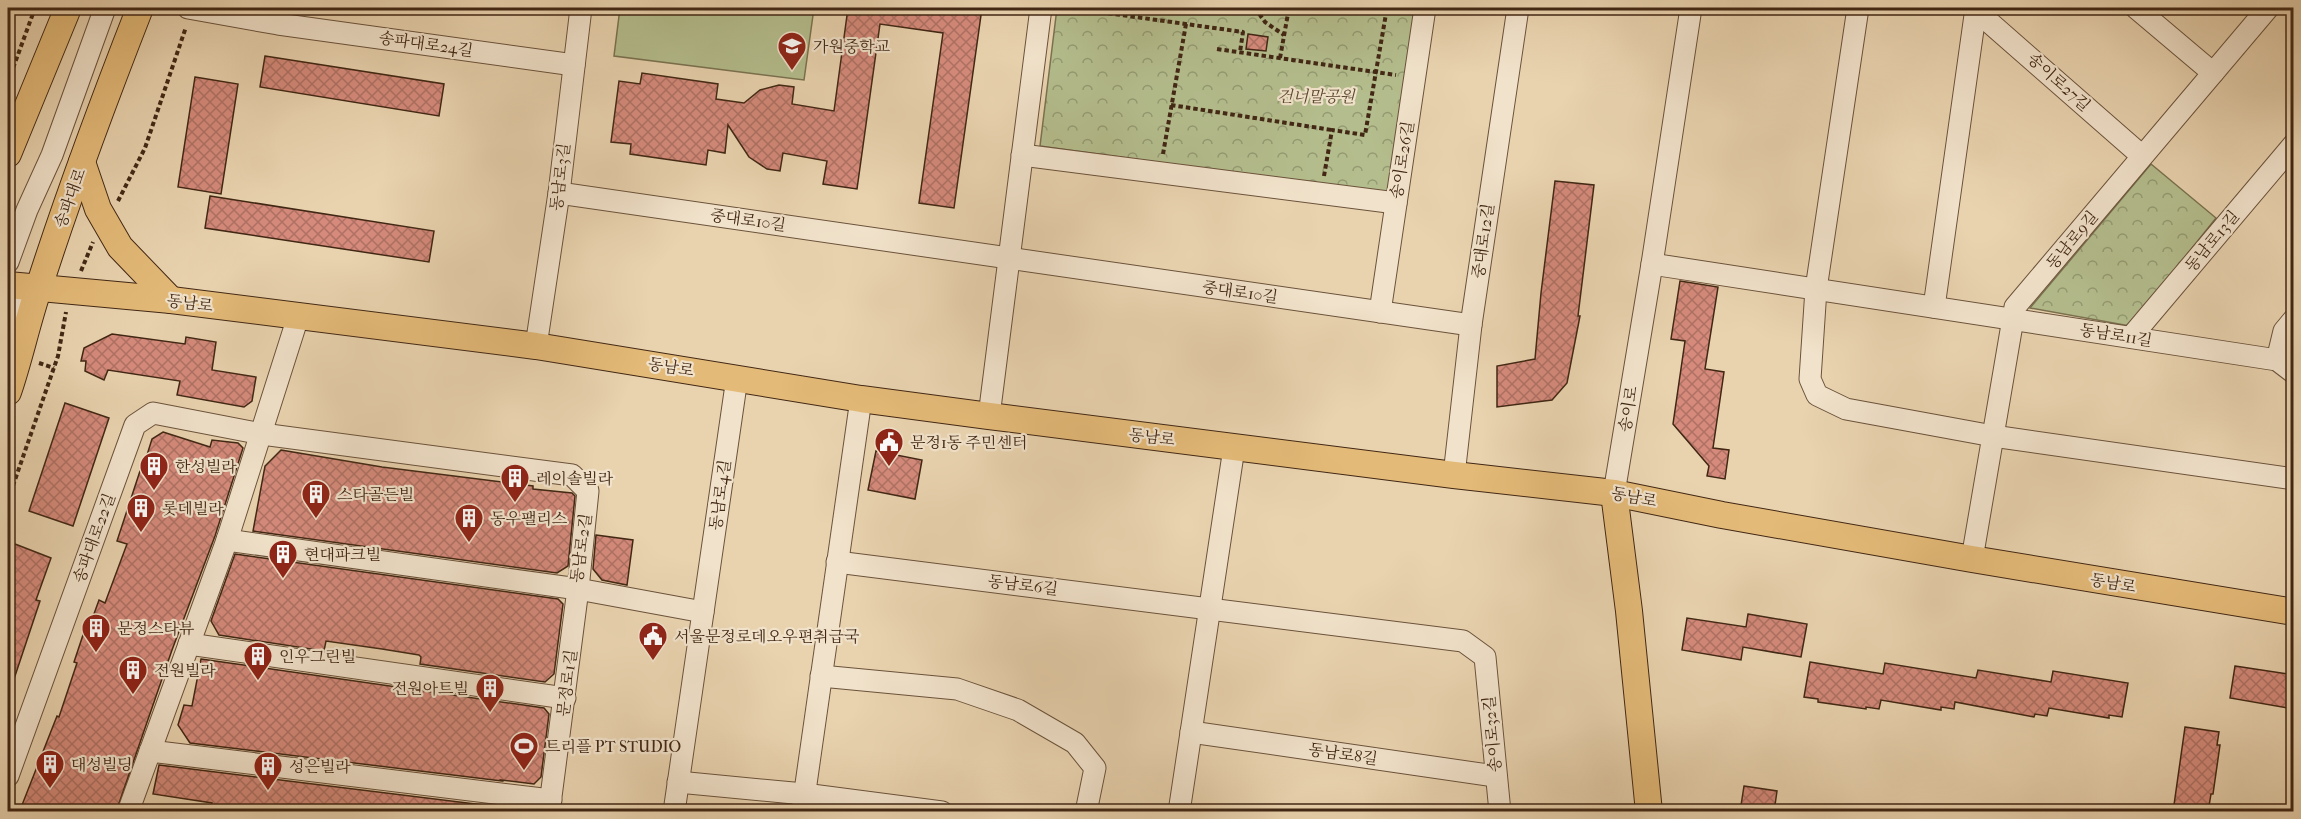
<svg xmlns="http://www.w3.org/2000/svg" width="2301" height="819" font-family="'IM FELL French Canon','Noto Serif KR',serif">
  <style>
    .green { fill: #b4bd8d; stroke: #7a7250; stroke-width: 1.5 }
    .park { fill: url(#park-crowns); stroke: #7a7250; stroke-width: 1.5 }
    .building { fill: url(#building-cross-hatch); stroke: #412714; stroke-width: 1.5 }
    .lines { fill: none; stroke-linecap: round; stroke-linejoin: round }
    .minor-casing { stroke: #6b523b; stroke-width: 23 }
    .major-casing { stroke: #412714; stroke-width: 28 }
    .path { stroke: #412714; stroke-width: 4; stroke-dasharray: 4.5 3; stroke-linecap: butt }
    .minor { stroke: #f1e2cb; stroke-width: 21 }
    .major { stroke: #e4ba78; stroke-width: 26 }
    .labels { text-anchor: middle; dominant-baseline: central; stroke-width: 4.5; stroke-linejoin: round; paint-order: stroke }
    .street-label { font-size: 16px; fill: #412714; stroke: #f1e2cb }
    .poi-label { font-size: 16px; fill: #412714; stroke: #f1e2cb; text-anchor: start }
    .park-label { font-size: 16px; font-style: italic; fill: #58452c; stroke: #f1e2cb }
  </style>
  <defs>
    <pattern id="park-crowns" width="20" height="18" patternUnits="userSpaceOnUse" patternTransform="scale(1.5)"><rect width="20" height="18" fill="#b4bd8d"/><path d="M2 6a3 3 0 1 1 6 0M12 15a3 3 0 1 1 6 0" fill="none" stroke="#949a72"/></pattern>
    <pattern id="building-cross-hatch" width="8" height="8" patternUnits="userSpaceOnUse" patternTransform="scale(1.5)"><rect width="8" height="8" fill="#d58a7b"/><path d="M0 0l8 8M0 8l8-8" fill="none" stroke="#ae7164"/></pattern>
  </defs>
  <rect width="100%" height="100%" fill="#e9d3af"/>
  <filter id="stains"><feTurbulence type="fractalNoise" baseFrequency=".00333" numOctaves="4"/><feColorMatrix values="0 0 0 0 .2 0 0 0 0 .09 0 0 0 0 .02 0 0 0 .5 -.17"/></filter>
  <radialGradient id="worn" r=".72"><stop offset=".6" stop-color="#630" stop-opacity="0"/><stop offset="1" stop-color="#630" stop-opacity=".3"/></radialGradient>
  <polygon class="green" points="620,8 814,8 804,80 614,56"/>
  <g class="park">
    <polygon points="1057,8 1419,8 1389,194 1040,146"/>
    <polygon points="2151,164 2216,218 2130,326 2030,308"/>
  </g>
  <g class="building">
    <polygon points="848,8 982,8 954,208 919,203 943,33 880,24 857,189 823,184 827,161 783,153 780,171 767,169 749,157 728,125 725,153 708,150 706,165 630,154 631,144 611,142 619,81 640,84 642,73 718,84 716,99 744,103 760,90 779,85 794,87 792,104 834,111"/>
    <polygon points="1248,34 1268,37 1266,51 1246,49"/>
    <polygon points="265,56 444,84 439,116 260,87"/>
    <polygon points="195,77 238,84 221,194 178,187"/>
    <polygon points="1555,181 1594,185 1578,316 1580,316 1567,383 1552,400 1497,407 1497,366 1535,359 1541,293"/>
    <polygon points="210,196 434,231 429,262 205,228"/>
    <polygon points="1680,281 1718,287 1705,369 1724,372 1713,448 1729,450 1725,479 1707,476 1709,466 1673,424 1685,341 1671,339"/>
    <polygon points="112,334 185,344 186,337 216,342 212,370 256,377 252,401 244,407 177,395 180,381 108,370 104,380 85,371 86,361 81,361 84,348"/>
    <polygon points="65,403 109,418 73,526 29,511"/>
    <polygon points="163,432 210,447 212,440 238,443 243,448 215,536 172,650 116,812 37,812 22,805 57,716 59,717 77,663 74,662 83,635 86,636 99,600 105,603 127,544 117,541 140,471 142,471 152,439"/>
    <polygon points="281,450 382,467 533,486 533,489 572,493 575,496 568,566 557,573 253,531 265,466"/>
    <polygon points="876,451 922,460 915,499 868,490"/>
    <polygon points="596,535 633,540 627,585 602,580 593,569"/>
    <polygon points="15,544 51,558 36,600 40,601 10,691 8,691 8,565"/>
    <polygon points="235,554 558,599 563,604 554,674 545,682 420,664 421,657 419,655 382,649 326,641 324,651 219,635 211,621"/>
    <polygon points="1748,614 1807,624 1801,657 1743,647 1741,660 1682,650 1687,618 1746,627"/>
    <polygon points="201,659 544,708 549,714 541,777 534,784 501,780 502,781 190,743 178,725 184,705 192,706"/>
    <polygon points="1810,662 1883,674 1885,663 1976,678 1978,670 2051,682 2053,671 2128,683 2122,717 2109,715 2109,718 2049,708 2047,716 2035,714 2034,717 1955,702 1954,709 1941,707 1941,710 1881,700 1879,709 1866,707 1866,709 1818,702 1818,699 1804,697"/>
    <polygon points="2235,666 2294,675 2294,709 2230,698"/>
    <polygon points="2185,727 2219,732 2217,745 2220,745 2213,794 2211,794 2208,812 2173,812"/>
    <polygon points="159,765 524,810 526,812 279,812 246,808 246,812 211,812 212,803 153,794"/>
    <polygon points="1744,786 1777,791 1774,812 1740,812"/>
  </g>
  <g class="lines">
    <g class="minor-casing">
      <g id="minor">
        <polyline points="188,8 278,24 574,65"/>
        <polyline points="1858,8 1816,289 1810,379 1817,395 1846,409 1993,436 2294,479"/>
        <polyline points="1973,8 2142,156"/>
        <polyline points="2136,8 2213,73"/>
        <polyline points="1022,155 1396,203"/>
        <polyline points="559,193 1471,325"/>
        <polyline points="8,262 27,210 52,155 105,8"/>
        <polyline points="1652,264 2277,360 2294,373"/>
        <polyline points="1934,307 1976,8"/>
        <polyline points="1380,312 1425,8"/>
        <polyline points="8,315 38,289"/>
        <polyline points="2131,337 2294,144"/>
        <polyline points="536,346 559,193 581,8"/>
        <polyline points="2277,360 2284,331 2294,319"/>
        <polyline points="989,416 1041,8"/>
        <polyline points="1454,475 1471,325 1518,8"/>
        <polyline points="1614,493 1652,264 1691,8"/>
        <polyline points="227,540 578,589 703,612"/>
        <polyline points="1972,559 2015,307 2268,8"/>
        <polyline points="837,562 1463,641 1485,657 1500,812"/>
        <polyline points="189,644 565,698"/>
        <polyline points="821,676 957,689 1018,710 1075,743 1095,768 1086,812"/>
        <polyline points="1191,732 1495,776"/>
        <polyline points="150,751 551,800"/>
        <polyline points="8,776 135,425 153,413 262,434 572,475 588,491 578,589 549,812"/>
        <polyline points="678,782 804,794 942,812"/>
        <polyline points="128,812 227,540 298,317"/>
        <polyline points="674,812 737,378"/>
        <polyline points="802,812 861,399"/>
        <polyline points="1179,812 1234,448"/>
      </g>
    </g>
    <g class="major-casing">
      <g id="major">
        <polyline points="8,154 68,8"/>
        <polyline points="82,162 98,209 120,247 171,300"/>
        <polyline points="8,285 171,300 536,346 861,399 989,416 1454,475 1614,493 1722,515 1972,559 2294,612"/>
        <path d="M8 392C20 357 27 322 39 287 69 193 104 100 140 8"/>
        <polyline points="1614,493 1629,611 1649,812"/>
      </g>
    </g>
    <g class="path">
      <polyline points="1071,8 1243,32 1240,52"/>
      <polyline points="1255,8 1265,22 1284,35"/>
      <polyline points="1217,49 1396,75"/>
      <polyline points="1280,58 1289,8"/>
      <polyline points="8,82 35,8"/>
      <polyline points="1171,105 1332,130"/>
      <polyline points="1163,154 1186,24"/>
      <polyline points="1324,176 1332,130 1365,135 1387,8"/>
      <polyline points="118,201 145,148 186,27"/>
      <polyline points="81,271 93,242"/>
      <polyline points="39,363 54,368"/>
      <polyline points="8,500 58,356 66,312"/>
    </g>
    <use href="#minor" class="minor"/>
    <use href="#major" class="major"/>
  </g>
  <defs>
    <g id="school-pin" transform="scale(1.5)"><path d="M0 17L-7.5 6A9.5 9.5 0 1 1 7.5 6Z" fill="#8f2418" stroke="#f1e2cb"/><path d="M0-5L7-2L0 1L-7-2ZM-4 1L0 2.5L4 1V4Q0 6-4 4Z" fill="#fff"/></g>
    <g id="civic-pin" transform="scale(1.5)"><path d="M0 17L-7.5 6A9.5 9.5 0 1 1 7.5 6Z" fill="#8f2418" stroke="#f1e2cb"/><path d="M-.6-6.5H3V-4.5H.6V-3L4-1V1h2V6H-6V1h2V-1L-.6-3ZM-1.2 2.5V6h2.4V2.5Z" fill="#fff"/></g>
    <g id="building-pin" transform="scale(1.5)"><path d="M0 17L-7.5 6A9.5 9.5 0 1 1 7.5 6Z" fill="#8f2418" stroke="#f1e2cb"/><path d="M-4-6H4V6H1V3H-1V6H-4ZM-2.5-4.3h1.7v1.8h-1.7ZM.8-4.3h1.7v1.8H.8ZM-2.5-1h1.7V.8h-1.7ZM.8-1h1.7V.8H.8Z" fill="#fff"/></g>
    <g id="stadium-pin" transform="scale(1.5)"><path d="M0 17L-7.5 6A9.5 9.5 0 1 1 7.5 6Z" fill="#8f2418" stroke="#f1e2cb"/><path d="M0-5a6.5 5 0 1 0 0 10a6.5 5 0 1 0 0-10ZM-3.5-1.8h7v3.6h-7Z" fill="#fff"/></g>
  </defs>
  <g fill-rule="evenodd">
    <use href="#school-pin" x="792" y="46"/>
    <use href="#civic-pin" x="889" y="442"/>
    <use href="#building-pin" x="154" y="466"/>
    <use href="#building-pin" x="515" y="478"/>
    <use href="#building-pin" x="316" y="494"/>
    <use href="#building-pin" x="141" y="508"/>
    <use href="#building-pin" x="469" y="518"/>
    <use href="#building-pin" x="283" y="554"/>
    <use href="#building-pin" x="96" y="628"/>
    <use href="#civic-pin" x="653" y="636"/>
    <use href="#building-pin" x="258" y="656"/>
    <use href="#building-pin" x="133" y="670"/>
    <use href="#building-pin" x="490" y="688"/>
    <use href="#stadium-pin" x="524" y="746"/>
    <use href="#building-pin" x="50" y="764"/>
    <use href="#building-pin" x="268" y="766"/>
  </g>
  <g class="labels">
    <g class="street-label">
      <text transform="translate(426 44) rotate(8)">송파대로24길</text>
      <text transform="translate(2059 82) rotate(42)">송이로27길</text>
      <text transform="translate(1402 160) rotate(-81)">송이로26길</text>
      <text transform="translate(560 177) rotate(-83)">동남로3길</text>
      <text transform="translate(70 198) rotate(-70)">송파대로</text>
      <text transform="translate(748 220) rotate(8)">중대로10길</text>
      <text transform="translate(2072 240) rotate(-50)">동남로9길</text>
      <text transform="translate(1483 241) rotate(-82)">중대로12길</text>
      <text transform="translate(2212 241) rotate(-50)">동남로13길</text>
      <text transform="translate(1240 292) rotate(8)">중대로10길</text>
      <text transform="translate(190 303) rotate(7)">동남로</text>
      <text transform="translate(2116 335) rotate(9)">동남로11길</text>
      <text transform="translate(671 367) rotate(9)">동남로</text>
      <text transform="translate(1628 409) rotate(-81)">송이로</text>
      <text transform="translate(1152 437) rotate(7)">동남로</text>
      <text transform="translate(720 495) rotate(-82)">동남로4길</text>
      <text transform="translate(1634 497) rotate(11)">동남로</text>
      <text transform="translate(94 538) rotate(-70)">송파대로22길</text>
      <text transform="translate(581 548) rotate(-82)">동남로2길</text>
      <text transform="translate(2113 583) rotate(10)">동남로</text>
      <text transform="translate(1023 585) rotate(7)">동남로6길</text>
      <text transform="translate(567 683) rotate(-83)">문정로1길</text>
      <text transform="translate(1492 734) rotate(-95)">송이로32길</text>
      <text transform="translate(1343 754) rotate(8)">동남로8길</text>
    </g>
    <g class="poi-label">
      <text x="813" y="46">가원중학교</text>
      <text x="910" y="442">문정1동 주민센터</text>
      <text x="175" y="466">한성빌라</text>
      <text x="536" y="478">레이솔빌라</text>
      <text x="337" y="494">스타골든빌</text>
      <text x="162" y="508">롯데빌라</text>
      <text x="490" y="518">동우팰리스</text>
      <text x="304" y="554">현대파크빌</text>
      <text x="117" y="628">문정스타뷰</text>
      <text x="674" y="636">서울문정로데오우편취급국</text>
      <text x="279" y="656">인우그린빌</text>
      <text x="154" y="670">전원빌라</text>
      <text x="469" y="688" text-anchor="end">전원아트빌</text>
      <text x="545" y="746">트리플 PT STUDIO</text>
      <text x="71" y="764">대성빌딩</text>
      <text x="289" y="766">성은빌라</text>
    </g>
    <g class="park-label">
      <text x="1316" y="96">건너말공원</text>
    </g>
  </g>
  <rect width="2301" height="819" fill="none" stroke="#e9d3af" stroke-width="30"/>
  <rect x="9" y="9" width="2283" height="801" fill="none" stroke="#412714" stroke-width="3"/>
  <rect x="15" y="15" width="2271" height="789" fill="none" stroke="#412714" stroke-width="1.5"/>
  <rect width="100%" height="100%" filter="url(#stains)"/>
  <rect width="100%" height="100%" fill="url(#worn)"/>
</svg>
